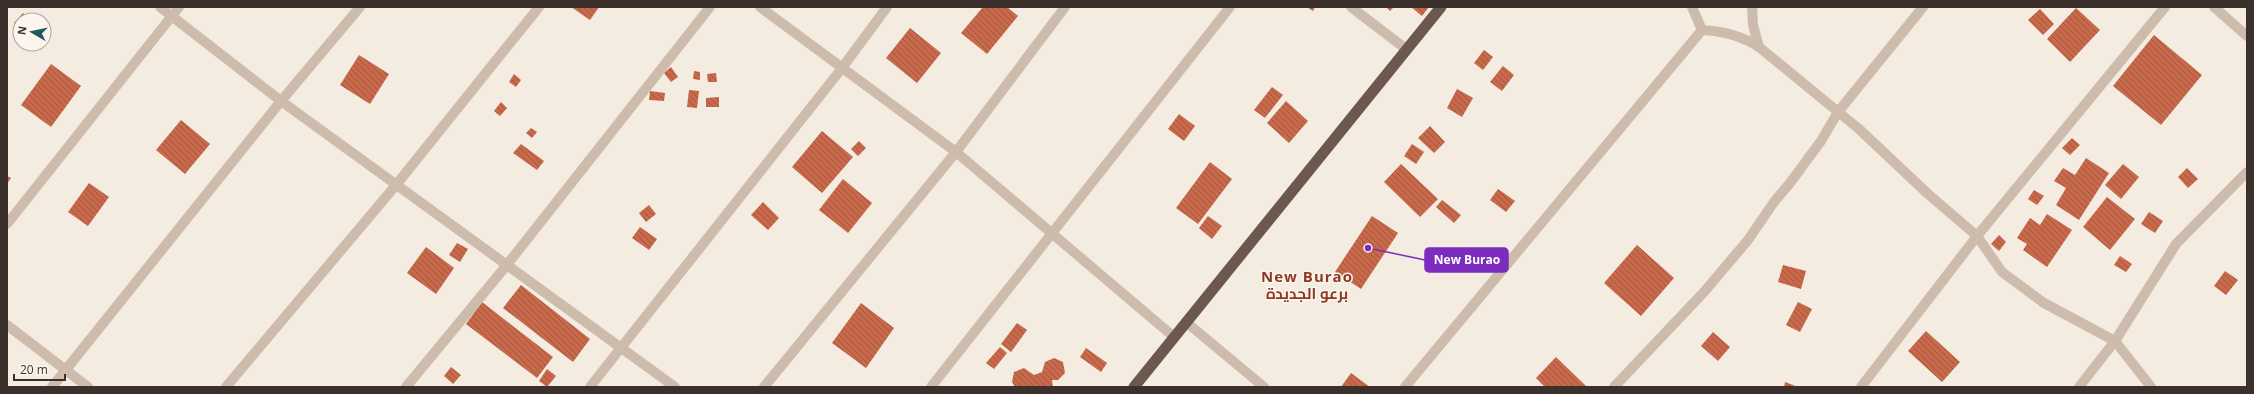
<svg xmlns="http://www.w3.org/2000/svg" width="2254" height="394" font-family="'Open Sans',Cairo,sans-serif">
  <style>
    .building { fill: url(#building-back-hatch) }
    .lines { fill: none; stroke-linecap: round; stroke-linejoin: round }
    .minor { stroke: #cdbbac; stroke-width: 10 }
    .trunk { stroke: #6c584f; stroke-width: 11 }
    .labels { text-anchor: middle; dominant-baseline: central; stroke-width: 3; stroke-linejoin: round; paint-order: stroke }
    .district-label { font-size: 15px; font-weight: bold; letter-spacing: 1px; fill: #8c3b22; stroke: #fbf5ee }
    .leader { fill: none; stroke: #7b2cbf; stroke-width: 1.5 }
    .callout-dot { fill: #7b2cbf; stroke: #fbf5ee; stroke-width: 1.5 }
    .callout { fill: #7b2cbf; stroke: #7b2cbf; stroke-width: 1.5 }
    .callout-label { font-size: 12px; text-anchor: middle; font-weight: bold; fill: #fff }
  </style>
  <defs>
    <pattern id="building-back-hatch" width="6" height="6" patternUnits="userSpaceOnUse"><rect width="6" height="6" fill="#c8694b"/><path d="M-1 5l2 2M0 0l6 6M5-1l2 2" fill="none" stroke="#a4573f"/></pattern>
  </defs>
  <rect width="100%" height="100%" fill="#f4ebe1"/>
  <g class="building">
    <polygon points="571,7 599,7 590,20"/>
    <polygon points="983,7 1007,7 1018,16 987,54 961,33"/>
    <polygon points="1307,7 1315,7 1313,11"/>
    <polygon points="1386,7 1394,7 1390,11"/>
    <polygon points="1411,7 1429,7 1422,16"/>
    <polygon points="2076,8 2100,30 2070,62 2047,39"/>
    <polygon points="2040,9 2054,24 2043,35 2028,20"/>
    <polygon points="23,13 31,20 20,20 20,29 14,23"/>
    <polygon points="910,28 941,53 917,83 886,58"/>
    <polygon points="2154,35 2202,75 2161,125 2113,86"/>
    <polygon points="1484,50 1493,57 1483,70 1474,63"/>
    <polygon points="359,55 389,74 370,104 340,85"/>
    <polygon points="51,64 81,86 51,127 21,105"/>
    <polygon points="1503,66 1514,75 1502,91 1490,82"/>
    <polygon points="671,67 678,77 671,82 664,73"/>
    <polygon points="694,71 700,72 700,80 693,79"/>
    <polygon points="716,73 717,82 708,82 707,74"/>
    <polygon points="514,74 521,80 516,87 509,82"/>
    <polygon points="1272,87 1283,95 1265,118 1254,110"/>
    <polygon points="1457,89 1473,98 1462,117 1447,108"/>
    <polygon points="689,90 699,91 697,108 687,107"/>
    <polygon points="650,91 665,93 664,101 649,100"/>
    <polygon points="719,97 719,107 706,107 706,98"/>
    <polygon points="1286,101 1308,121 1289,143 1267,123"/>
    <polygon points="501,102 507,108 500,116 494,111"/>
    <polygon points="1179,114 1195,126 1184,141 1168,129"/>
    <polygon points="181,120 210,144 185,174 156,150"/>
    <polygon points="1430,126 1445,142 1434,153 1418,138"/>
    <polygon points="531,128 537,132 532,138 526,133"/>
    <polygon points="822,131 853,157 822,193 792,167"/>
    <polygon points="2072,138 2080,145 2070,155 2062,148"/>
    <polygon points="859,141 866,148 858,156 851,149"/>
    <polygon points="521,144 544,161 537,170 513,153"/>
    <polygon points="1412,144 1424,152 1416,164 1404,156"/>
    <polygon points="2086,158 2109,173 2079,220 2056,205 2066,188 2054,181 2063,168 2075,175"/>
    <polygon points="1210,162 1232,179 1198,224 1176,208"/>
    <polygon points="1401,164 1438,199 1420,217 1384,182"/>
    <polygon points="2123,164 2139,177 2121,199 2105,185"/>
    <polygon points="2187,168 2198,179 2188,188 2178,177"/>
    <polygon points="7,176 11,178 7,184"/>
    <polygon points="843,179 872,203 848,233 819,210"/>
    <polygon points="89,183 109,197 88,226 68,212"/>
    <polygon points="1498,189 1515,201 1506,212 1490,200"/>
    <polygon points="2034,190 2044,196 2037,205 2028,199"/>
    <polygon points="2107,197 2135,219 2110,250 2083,227"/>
    <polygon points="1442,200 1461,215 1454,223 1436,207"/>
    <polygon points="763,202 779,218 768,230 751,215"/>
    <polygon points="649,205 656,214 646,222 639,213"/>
    <polygon points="2149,212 2163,221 2155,233 2141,224"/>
    <polygon points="2047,214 2072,230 2047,267 2023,250 2027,244 2017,238 2030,218 2040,225"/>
    <polygon points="1208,216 1222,226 1212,239 1199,228"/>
    <polygon points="1372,216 1398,233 1361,289 1335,272"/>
    <polygon points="640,227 657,239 649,250 632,238"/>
    <polygon points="1999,235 2006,242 1999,251 1991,244"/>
    <polygon points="457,243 468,249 460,262 449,255"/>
    <polygon points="1637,245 1674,278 1641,316 1604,283"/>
    <polygon points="426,247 454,268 436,294 407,273"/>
    <polygon points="2120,256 2132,264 2126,272 2114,265"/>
    <polygon points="1783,265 1806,271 1801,289 1778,282"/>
    <polygon points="2225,271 2238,280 2226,295 2214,286"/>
    <polygon points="521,285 590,339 573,362 503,308"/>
    <polygon points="482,302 553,357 537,378 466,324"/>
    <polygon points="1798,302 1812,309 1800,332 1786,325"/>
    <polygon points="861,303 894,328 866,368 832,343"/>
    <polygon points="1017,323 1027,330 1011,352 1001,344"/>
    <polygon points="1926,331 1960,362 1942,382 1908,351"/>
    <polygon points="1713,332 1730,347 1718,361 1701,346"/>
    <polygon points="1000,347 1007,353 994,369 986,363"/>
    <polygon points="1086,348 1107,363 1101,372 1080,357"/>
    <polygon points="1556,357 1587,387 1545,387 1536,378"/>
    <polygon points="1054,358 1063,362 1065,373 1058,380 1052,380 1053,387 1015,387 1012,382 1014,372 1024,368 1034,375 1042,372 1045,362"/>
    <polygon points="451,367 461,375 453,384 444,376"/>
    <polygon points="547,369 556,376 547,387 539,381"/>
    <polygon points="1351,373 1370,387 1341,387"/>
    <polygon points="1785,382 1798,387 1784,387"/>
  </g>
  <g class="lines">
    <g class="minor">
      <polyline points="160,7 281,101 675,387"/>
      <polyline points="760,7 956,152 1174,337"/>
      <polyline points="1351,7 1406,49"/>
      <path d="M1692 7 1702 30C1722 31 1742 36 1759 47L1859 129 1928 194 1977 236 2002 272 2044 303 2115 341 2151 387"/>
      <polyline points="1752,7 1753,25 1759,47"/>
      <polyline points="2214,7 2247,36"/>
      <polyline points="7,224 179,7"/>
      <polyline points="1186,322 1264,387"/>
      <polyline points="7,325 88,387"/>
      <polyline points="52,387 281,101 360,7"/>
      <polyline points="226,387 396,185 539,7"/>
      <polyline points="406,387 506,266 710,7"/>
      <polyline points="590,387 842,68 887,7"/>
      <polyline points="764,387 956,152 1065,7"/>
      <polyline points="931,387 1230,7"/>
      <polyline points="1405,387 1702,30"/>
      <polyline points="1614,387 1704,292 1748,240 1774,202 1790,183 1821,141 1838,112 1923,7"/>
      <polyline points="1861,387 1977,236 2165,7"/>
      <polyline points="2079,387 2115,341 2176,244 2247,172"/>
    </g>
    <polyline class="trunk" points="1134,387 1441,7"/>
  </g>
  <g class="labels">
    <g class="district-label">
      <text x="1307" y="276">New Burao<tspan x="1307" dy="17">برعو الجديدة</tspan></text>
    </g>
  </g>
  <path class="leader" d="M1368 248L1425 260"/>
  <circle class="callout-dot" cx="1368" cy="248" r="4"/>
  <rect class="callout" x="1425" y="248" width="83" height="24" rx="4"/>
  <g class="callout-label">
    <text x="1467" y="264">New Burao</text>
  </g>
  <rect width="2254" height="394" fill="none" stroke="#3b302b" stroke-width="16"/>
  <g transform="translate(32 32) rotate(279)"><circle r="19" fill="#fbf5ee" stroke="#aea6a0"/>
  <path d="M0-3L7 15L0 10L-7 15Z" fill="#1f5a5e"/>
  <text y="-6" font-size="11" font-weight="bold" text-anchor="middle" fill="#3b302b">N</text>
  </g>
  <path d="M14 374v6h51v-6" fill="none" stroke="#3b302b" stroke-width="2"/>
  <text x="20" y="374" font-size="12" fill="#3b302b" stroke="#fbf5ee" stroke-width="3" paint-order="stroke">20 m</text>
</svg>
